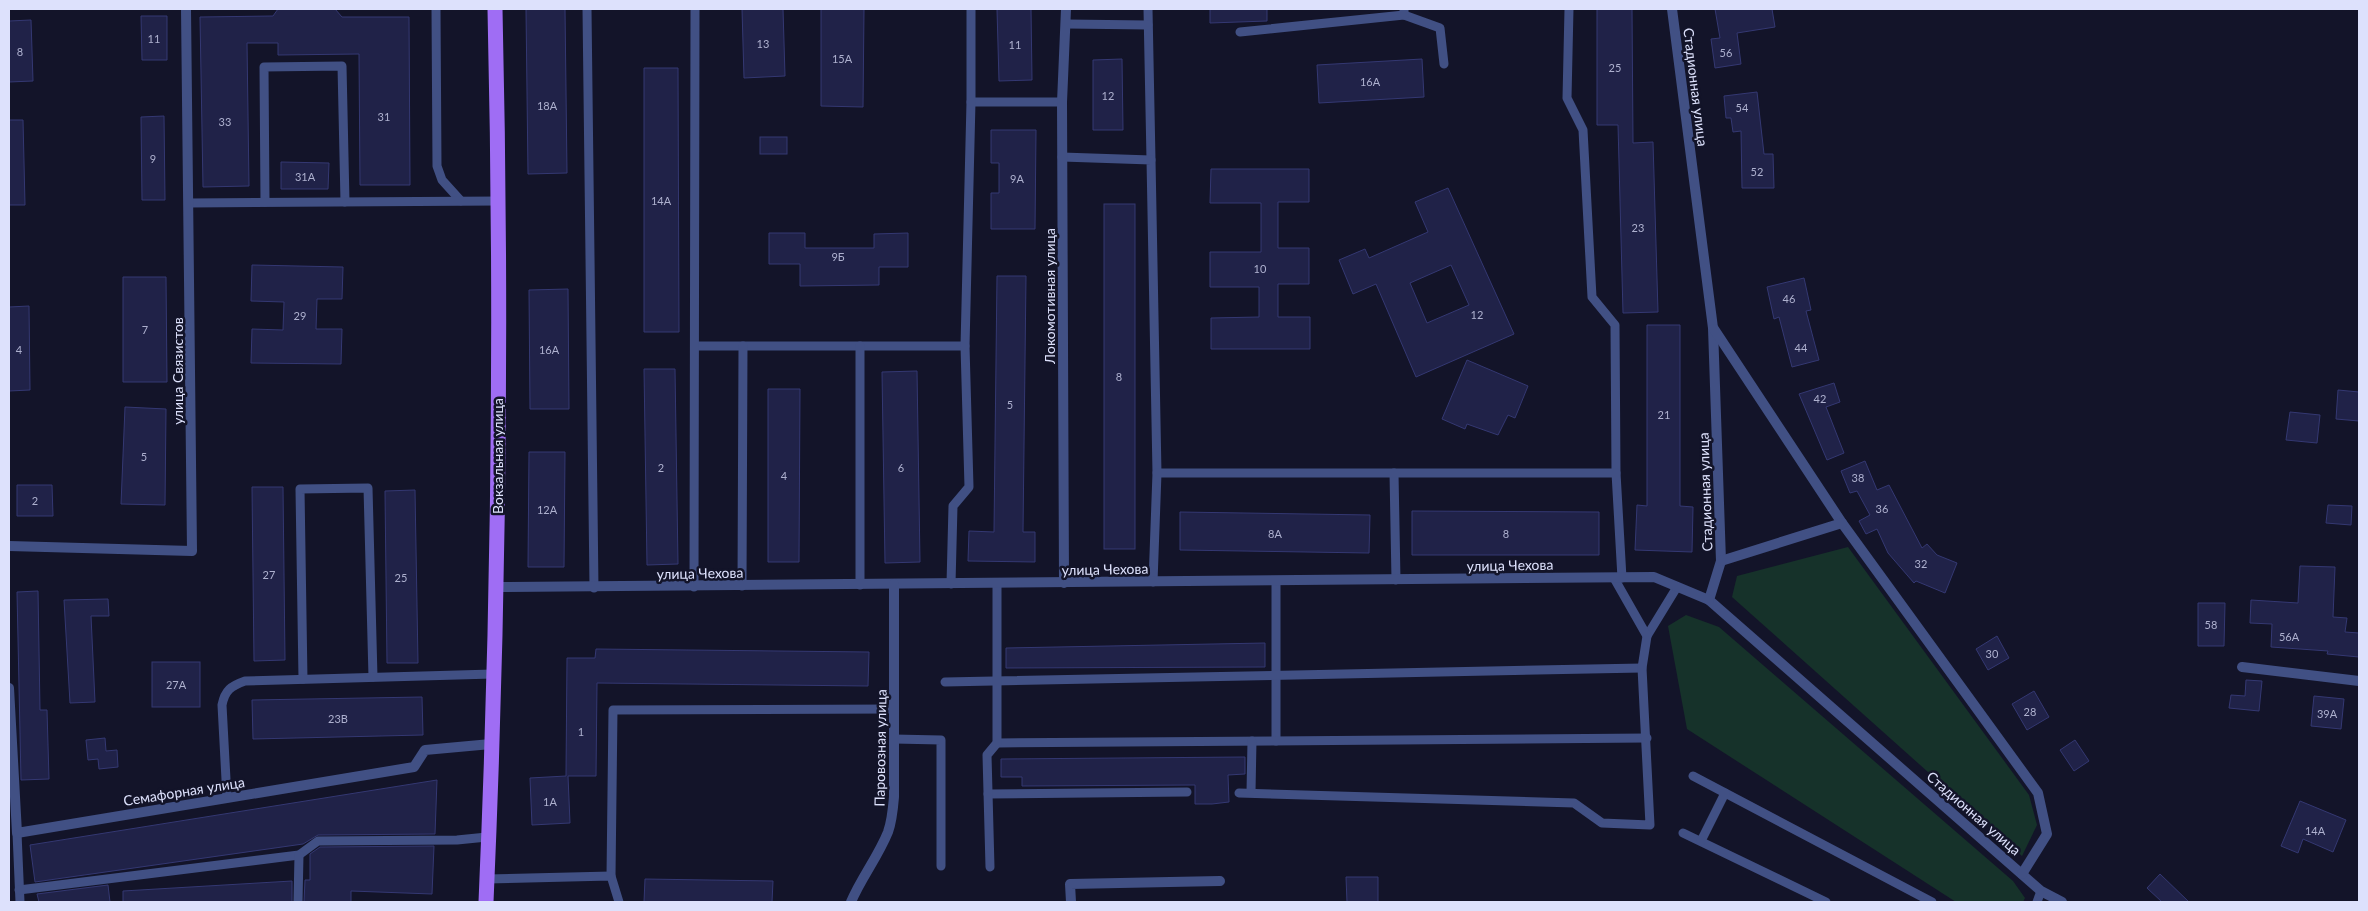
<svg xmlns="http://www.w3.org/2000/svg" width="2368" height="911" font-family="Lato,sans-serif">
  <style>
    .green { fill: #16322a }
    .building { fill: #202248; stroke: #343872; fill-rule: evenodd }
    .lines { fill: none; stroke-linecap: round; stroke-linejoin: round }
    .service { stroke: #415084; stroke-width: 9 }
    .minor { stroke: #415084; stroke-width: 10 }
    .primary { stroke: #9f6df4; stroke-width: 15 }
    .labels { text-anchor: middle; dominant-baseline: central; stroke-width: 5; stroke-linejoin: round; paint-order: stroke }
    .number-label { font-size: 11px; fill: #aeb1cf }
    .street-label { font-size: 14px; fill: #dde1fc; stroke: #131429 }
  </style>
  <rect width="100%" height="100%" fill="#131429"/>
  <g class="green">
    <polygon points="1848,547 2029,795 2037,825 2022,856 1732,597 1737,576"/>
    <polygon points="1686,615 1719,627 2013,881 2025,898 2023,902 1956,902 1687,729 1668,626"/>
  </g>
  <g class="building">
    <polygon points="278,9 335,9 342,17 409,17 410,185 360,185 359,54 278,55 278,43 247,43 249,186 203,187 200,17 273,16"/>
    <polygon points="526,9 565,9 567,173 528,174"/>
    <polygon points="742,9 783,9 785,76 744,78"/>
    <polygon points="821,9 864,9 863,107 821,106"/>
    <polygon points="997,9 1031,9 1032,80 999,81"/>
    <polygon points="1210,9 1267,9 1267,21 1210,23"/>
    <polygon points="1597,9 1632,9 1633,143 1653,142 1658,312 1623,313 1618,125 1597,125"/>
    <polygon points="1715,9 1772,9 1775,27 1737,33 1741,64 1715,68 1711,39 1720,38"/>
    <polygon points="141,16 167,16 167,60 142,60"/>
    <polygon points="31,20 33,81 9,82 9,21"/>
    <polygon points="1122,59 1123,130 1093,130 1093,60"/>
    <polygon points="1422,59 1424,97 1319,103 1317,65"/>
    <polygon points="644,68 678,68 679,332 644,332"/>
    <polygon points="1757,92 1764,154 1773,154 1774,188 1742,188 1741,131 1733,132 1731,118 1726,118 1724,96"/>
    <polygon points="164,116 165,200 142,200 141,117"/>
    <polygon points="9,120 23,120 25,205 9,205"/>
    <polygon points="991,130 1036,130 1035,229 991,229 991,193 999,193 999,163 991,163"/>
    <rect x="760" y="137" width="27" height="17"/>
    <polygon points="281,162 329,163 328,189 281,189"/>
    <polygon points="1211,169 1309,169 1309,202 1278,202 1278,248 1309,248 1309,284 1278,284 1278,317 1310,317 1310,349 1211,349 1211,318 1259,317 1259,287 1210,287 1210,252 1261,252 1261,203 1210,203"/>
    <path d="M1448 188 1514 334 1416 377 1376 284 1353 294 1339 260 1365 249 1369 258 1428 232 1415 202ZM1451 265 1469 305 1427 323 1410 283Z"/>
    <rect x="1104" y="204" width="31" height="345"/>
    <polygon points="769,233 805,233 805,248 874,248 874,234 908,233 908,267 879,267 879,285 800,286 800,264 769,264"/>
    <polygon points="252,265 343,267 342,299 317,299 316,329 342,329 341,364 251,363 252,329 283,330 284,302 251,301"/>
    <polygon points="997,276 1026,276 1023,532 1035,532 1035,562 968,561 969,531 994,532"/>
    <polygon points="123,277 166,277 167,382 123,382"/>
    <polygon points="1804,278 1811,310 1806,311 1819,360 1792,367 1779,317 1774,319 1767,287"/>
    <polygon points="568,289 569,409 530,409 529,290"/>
    <polygon points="29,306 30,390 9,391 9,307"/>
    <polygon points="1647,325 1680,325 1680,506 1693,507 1692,552 1635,550 1637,505 1647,506"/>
    <polygon points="1467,360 1528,386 1515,418 1508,415 1498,435 1467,424 1465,429 1442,419"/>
    <polygon points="644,369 675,369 678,564 647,565"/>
    <polygon points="917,371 920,562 885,563 882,372"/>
    <polygon points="1834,383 1840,402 1826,407 1844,453 1827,460 1799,394"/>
    <polygon points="768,389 800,389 799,562 768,562"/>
    <polygon points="2338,390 2359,392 2359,421 2336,419"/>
    <polygon points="125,407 166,409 165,505 121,504"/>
    <polygon points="2290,412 2320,415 2317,443 2286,440"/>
    <polygon points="529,452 565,452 564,567 528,567"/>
    <polygon points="1865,461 1877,490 1889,485 1922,548 1927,544 1937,555 1957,563 1945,593 1916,581 1914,583 1888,553 1877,529 1866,534 1859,521 1870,515 1857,491 1850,493 1841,471"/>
    <polygon points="17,485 52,485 53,516 17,516"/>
    <polygon points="252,487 283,487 285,660 254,661"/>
    <polygon points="415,490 418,663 387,663 385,491"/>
    <polygon points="2328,505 2352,506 2351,525 2326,523"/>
    <polygon points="1412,511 1599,512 1599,555 1412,555"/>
    <polygon points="1180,512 1370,515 1369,553 1180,550"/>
    <polygon points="2300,566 2335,567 2333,617 2347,618 2345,632 2359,633 2359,657 2327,654 2328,651 2271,647 2272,624 2250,623 2251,600 2298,603"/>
    <polygon points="38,591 40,710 47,710 49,779 21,780 17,592"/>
    <polygon points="108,599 109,616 91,616 95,702 70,703 64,600"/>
    <polygon points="2198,603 2225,603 2224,646 2198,646"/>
    <polygon points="1997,636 2009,658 1988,670 1976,649"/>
    <polygon points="1265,643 1265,667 1006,668 1006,648"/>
    <polygon points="596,649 869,652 868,686 597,683 596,776 568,776 570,823 532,825 530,778 566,776 567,658 595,658"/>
    <rect x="152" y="662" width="48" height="45"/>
    <polygon points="2246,680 2262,681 2259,711 2229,708 2231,695 2245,696"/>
    <polygon points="2034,691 2049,717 2027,730 2012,704"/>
    <polygon points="2314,696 2344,699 2341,729 2311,726"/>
    <polygon points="422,697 423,735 253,739 252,700"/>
    <polygon points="105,738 106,751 117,750 118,767 99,769 98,759 88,760 86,740"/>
    <polygon points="2075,740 2089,761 2074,771 2060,750"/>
    <polygon points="1245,757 1245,774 1228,775 1229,802 1212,804 1195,804 1195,785 1022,786 1022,777 1001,777 1001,759"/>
    <polygon points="437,780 435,834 318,835 303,844 35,882 30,845"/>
    <polygon points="2300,801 2346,820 2333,852 2303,839 2298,853 2281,846"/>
    <polygon points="434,846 432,894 351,891 351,902 304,902 305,880 310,880 310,854 320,847"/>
    <polygon points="2160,874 2189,902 2162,902 2147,888"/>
    <polygon points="1346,877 1378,877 1378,902 1347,902"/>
    <polygon points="645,879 773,881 772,902 644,902"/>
    <polygon points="292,881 292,902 123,902 123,891"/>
    <polygon points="108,885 110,902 39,902 37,894"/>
  </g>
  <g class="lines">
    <g class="service">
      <polyline points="436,9 437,166 442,180 461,201"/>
      <polyline points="587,9 594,588"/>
      <polyline points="1148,9 1151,160"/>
      <polyline points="1569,9 1567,98 1583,130 1592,297 1615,325 1616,473"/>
      <polyline points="1404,15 1440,28 1444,64"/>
      <polyline points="1067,24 1148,25"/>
      <polyline points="1240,32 1404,15 1404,9"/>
      <polyline points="971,102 1062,102"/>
      <polyline points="1062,157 1151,160 1157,473"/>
      <polyline points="265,202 264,67 342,66 345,202"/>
      <polyline points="189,203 499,201"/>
      <polyline points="695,346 965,346"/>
      <polyline points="1394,473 1396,580"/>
      <polyline points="1276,581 1276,741"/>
      <polyline points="1153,582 1157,473 1616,473 1622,578"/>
      <polyline points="951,584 953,506 969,487 965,346 971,102 971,9"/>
      <polyline points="860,585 860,346"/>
      <polyline points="742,586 743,346"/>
      <polyline points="694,587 695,9"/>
      <polyline points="1647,636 1677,587"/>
      <polyline points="303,679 300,489 368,488 373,677"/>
      <polyline points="945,682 1642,668"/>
      <polyline points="894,739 941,740 941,866"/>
      <polyline points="997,743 1647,738"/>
      <polyline points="1693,776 1932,902"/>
      <polyline points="1251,792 1252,741"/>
      <polyline points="1239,793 1574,803 1602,823 1650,825 1642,668 1647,636 1614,578"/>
      <polyline points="988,794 1187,792"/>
      <path d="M227 798 222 705C225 690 231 686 245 681L493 674"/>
      <polyline points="17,833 20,902"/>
      <polyline points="1683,833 1826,902"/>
      <polyline points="1701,841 1725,793"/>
      <polyline points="990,867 987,755 997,743 997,583"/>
      <polyline points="611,876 613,710 894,709"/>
      <polyline points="487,879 611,876 619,902"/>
      <polyline points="19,890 299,855 318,841 457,840 487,837"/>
      <polyline points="298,902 299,855"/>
      <polyline points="2037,902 2041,891"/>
    </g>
    <g class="minor">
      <polyline points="1672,9 1713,328 1721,561 1709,600 2041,891 2062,902"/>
      <polyline points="1714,329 1842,523 2038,793 2047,834 2022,874"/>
      <polyline points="9,546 192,551 186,9"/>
      <polyline points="1721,561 1842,523"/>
      <polyline points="1064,583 1062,102 1066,9"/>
      <polyline points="496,587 1654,577 1709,600"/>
      <polyline points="2242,667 2359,681"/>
      <polyline points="9,688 17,833 414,767 425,750 491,744"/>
      <path d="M851 902C861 878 878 857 888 832 892 821 893 809 894 797V584"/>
      <polyline points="1071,902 1070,884 1220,881"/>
    </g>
    <path class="primary" d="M486 902C499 605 502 306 495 9"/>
  </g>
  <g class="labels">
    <g class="number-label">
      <text x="154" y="38">11</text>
      <text x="763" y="43">13</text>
      <text x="1015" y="44">11</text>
      <text x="20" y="51">8</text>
      <text x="1726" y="52">56</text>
      <text x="842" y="58">15А</text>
      <text x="1615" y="67">25</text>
      <text x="1370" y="81">16А</text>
      <text x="1108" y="95">12</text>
      <text x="547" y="105">18А</text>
      <text x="1742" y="107">54</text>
      <text x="384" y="116">31</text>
      <text x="225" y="121">33</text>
      <text x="153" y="158">9</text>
      <text x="1757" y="171">52</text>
      <text x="305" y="176">31А</text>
      <text x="1017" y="178">9А</text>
      <text x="661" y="200">14А</text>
      <text x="1638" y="227">23</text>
      <text x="838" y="256">9Б</text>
      <text x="1260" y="268">10</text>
      <text x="1789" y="298">46</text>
      <text x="1477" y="314">12</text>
      <text x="300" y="315">29</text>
      <text x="145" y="329">7</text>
      <text x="1801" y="347">44</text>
      <text x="19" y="349">4</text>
      <text x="549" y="349">16А</text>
      <text x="1119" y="376">8</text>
      <text x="1820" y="398">42</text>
      <text x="1010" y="404">5</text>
      <text x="1664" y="414">21</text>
      <text x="144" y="456">5</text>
      <text x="661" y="467">2</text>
      <text x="901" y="467">6</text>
      <text x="784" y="475">4</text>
      <text x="1858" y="477">38</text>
      <text x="35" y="500">2</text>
      <text x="1882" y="508">36</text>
      <text x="547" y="509">12А</text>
      <text x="1275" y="533">8А</text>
      <text x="1506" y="533">8</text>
      <text x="1921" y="563">32</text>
      <text x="269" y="574">27</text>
      <text x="401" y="577">25</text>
      <text x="2211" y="624">58</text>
      <text x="2289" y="636">56А</text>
      <text x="1992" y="653">30</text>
      <text x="176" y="684">27А</text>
      <text x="2030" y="711">28</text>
      <text x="2327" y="713">39А</text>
      <text x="338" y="718">23В</text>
      <text x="581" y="731">1</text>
      <text x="550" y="801">1А</text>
      <text x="2315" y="830">14А</text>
    </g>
    <g class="street-label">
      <text transform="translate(1696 87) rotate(83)">Стадионная улица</text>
      <text transform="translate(1049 296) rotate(-90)">Локомотивная улица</text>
      <text transform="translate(177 371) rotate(-90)">улица Связистов</text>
      <text transform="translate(497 456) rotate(-90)">Вокзальная улица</text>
      <text transform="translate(1705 492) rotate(-92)">Стадионная улица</text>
      <text transform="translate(1510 565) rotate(-1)">улица Чехова</text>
      <text transform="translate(1105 569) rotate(-1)">улица Чехова</text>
      <text transform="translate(700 573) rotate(-1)">улица Чехова</text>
      <text transform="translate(880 748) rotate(-89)">Паровозная улица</text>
      <text transform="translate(184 791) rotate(-9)">Семафорная улица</text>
      <text transform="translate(1974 813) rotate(41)">Стадионная улица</text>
    </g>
  </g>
  <rect width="2368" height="911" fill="none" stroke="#dde1fc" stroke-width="20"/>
</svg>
